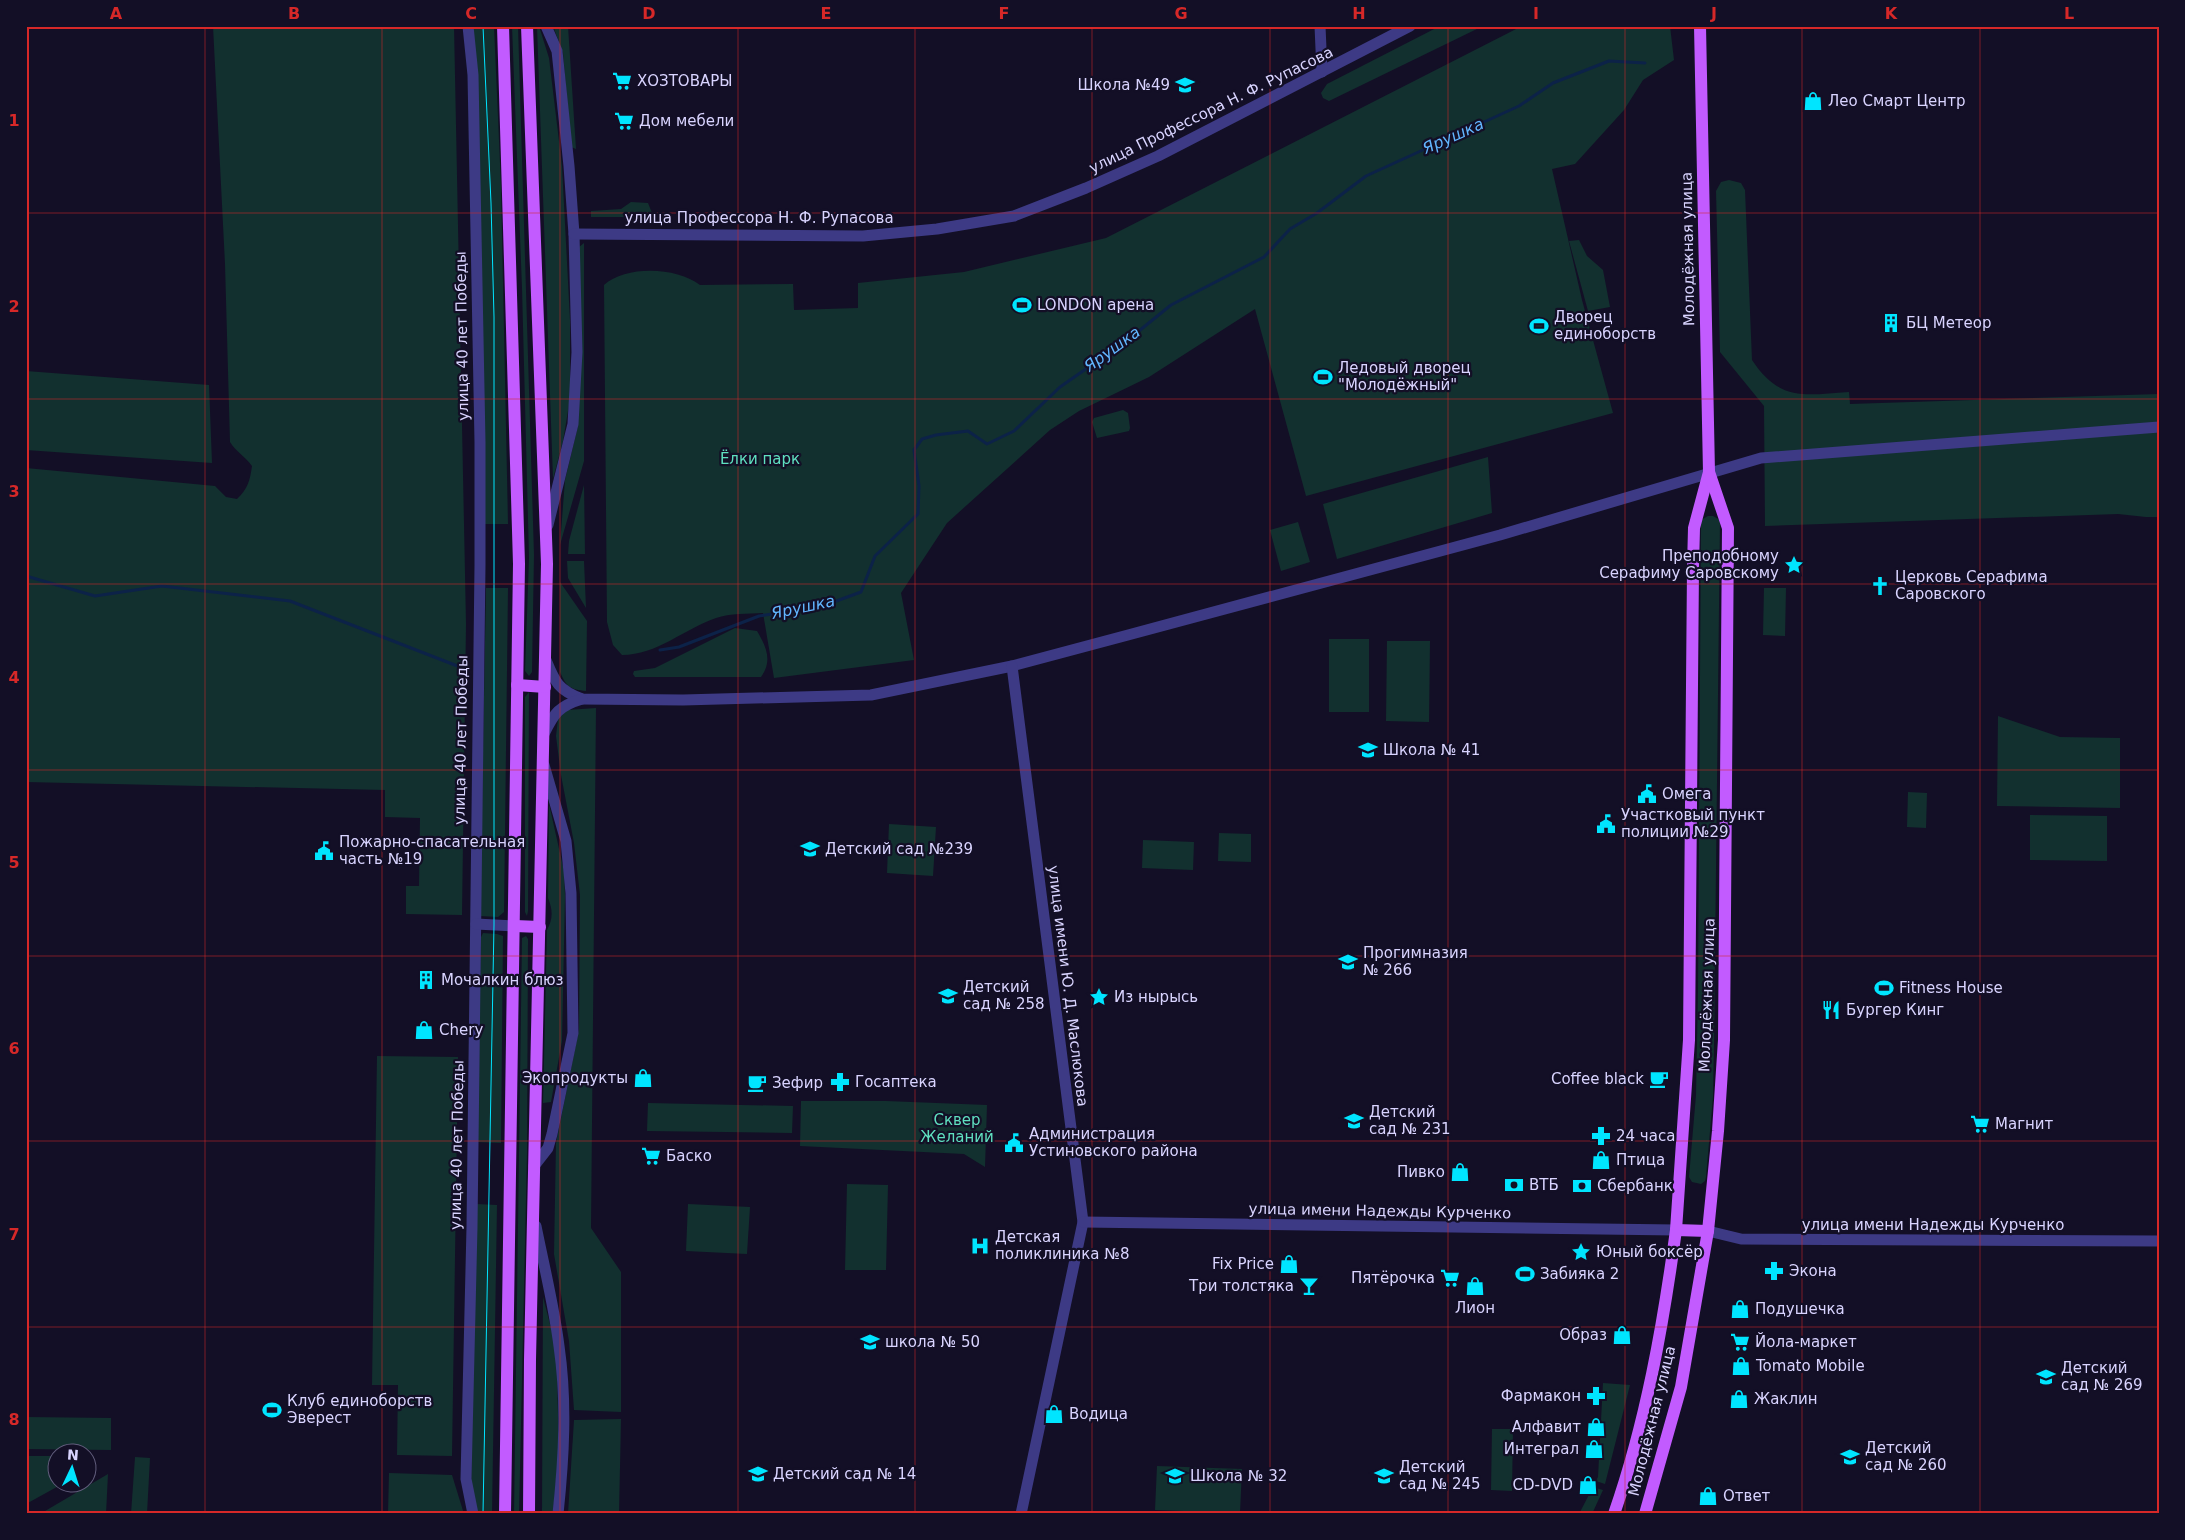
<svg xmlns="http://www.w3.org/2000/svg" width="2185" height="1540" font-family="'DejaVu Sans',sans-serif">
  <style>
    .green { fill: #12302f }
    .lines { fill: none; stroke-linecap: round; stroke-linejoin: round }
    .stream { stroke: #0c2248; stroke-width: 3 }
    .minor { stroke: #3d3a85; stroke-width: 11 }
    .major { stroke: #c25bff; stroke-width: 12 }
    .tram { stroke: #00e5ff; stroke-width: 1 }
    .grid { fill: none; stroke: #d62828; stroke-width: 1; stroke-opacity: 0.55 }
    .labels { text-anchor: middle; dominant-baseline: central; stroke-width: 4.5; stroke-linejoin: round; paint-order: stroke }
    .poi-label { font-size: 15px; fill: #d9d4ff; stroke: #130f26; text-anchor: start }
    .street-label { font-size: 15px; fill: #d9d4ff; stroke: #130f26 }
    .park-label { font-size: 15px; fill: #5fe0c0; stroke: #130f26 }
    .water-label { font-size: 16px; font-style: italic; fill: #62b6ff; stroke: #130f26 }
    .neatline { fill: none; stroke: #d62828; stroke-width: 2 }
    .grid-label { font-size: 16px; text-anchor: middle; font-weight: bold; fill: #d62828 }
  </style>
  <rect width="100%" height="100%" fill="#130f26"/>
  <g class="green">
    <path d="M213 26H454L466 624 462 915 406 914V886H419L420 818 385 817V790L26 782V468L215 486 226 497 237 499C248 489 250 480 252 466 245 456 236 452 230 442L225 264Z"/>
    <polygon points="466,26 494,26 501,186 508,524 485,524"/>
    <polygon points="512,26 518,26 534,555 532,672 529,676 525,671 529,558 522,288"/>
    <polygon points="537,26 539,26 549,58 562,166 570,320 570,399 563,441 553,479"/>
    <polygon points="553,26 568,26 576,149 571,147 563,53"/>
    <polygon points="1440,26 1483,26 1329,101 1323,98 1321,93 1327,84"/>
    <path d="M1522 26H1670L1674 60 1643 80 1624 110 1575 164 1552 169 1582 300 1613 413 1306 496 1255 309 1149 377 1079 411 1050 430 947 523 901 593 914 660 774 678 763 613C748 614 730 613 716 618 684 629 657 655 622 655L613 645 607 622 604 285C626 265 677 267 700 285L793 284 794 310 858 308V283L964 272 1106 238Z"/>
    <path d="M1729 180 1741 183 1745 190 1752 360C1780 402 1804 395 1849 392L1850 404 2159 394V517H2146L2118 514 1765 526 1764 406 1720 352 1716 191 1721 182Z"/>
    <polygon points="631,202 648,203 652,213 650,217 591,217 591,211 621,209"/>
    <polygon points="1579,240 1587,256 1603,270 1610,307 1588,311 1569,241"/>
    <polygon points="584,243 584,461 560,545 565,480 578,426 578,248"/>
    <polygon points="26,371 209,385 212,463 26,450"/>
    <polygon points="1123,410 1128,413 1130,428 1129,431 1097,438 1092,422 1094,418"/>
    <polygon points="1488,457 1492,513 1337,559 1323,504"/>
    <polygon points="584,485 585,554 568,554 569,541"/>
    <polygon points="1708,516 1713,516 1720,520 1714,1045 1713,1097 1706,1177 1705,1181 1701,1184 1692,1182 1689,1177 1696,1095 1698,991 1701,520"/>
    <polygon points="1298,522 1310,562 1281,571 1270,530"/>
    <polygon points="567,561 584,561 586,608 568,578"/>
    <path d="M560 582 587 621 586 691C570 689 567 688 560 672Z"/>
    <polygon points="486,588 508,588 504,912 498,917 480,916"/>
    <polygon points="1764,588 1786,588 1785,636 1763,635"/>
    <path d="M735 628 757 631C766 646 773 661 761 677H635L633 674 634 671 655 668Z"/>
    <rect x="1329" y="639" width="40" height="73"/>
    <polygon points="1387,641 1430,641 1429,722 1386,721"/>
    <polygon points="529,692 528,911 527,916 525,912 525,697"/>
    <polygon points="596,708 591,1228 621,1272 621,1412 574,1410 569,1341 554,1254 556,1143 579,1029 580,895 574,843 561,775 556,736 558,719 567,710"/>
    <polygon points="1998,716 2060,737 2120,738 2120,808 1997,806"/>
    <polygon points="1908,792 1927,793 1926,828 1907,827"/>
    <path d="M549 804 564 871 565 896 562 1041 551 1102 543 1103 547 930C553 919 553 910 548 898Z"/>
    <polygon points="2030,815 2107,816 2107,861 2030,860"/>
    <polygon points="889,824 936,827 933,876 887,873"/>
    <polygon points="1219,833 1251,834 1251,862 1218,861"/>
    <polygon points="1143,840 1194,842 1193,870 1142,868"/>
    <polygon points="483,933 497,934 503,936 501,1143 476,1142 481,937"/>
    <polygon points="526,936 528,939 527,1154 519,1514 514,1514 522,938"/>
    <polygon points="377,1056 458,1057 452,1456 397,1455 398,1385 372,1385"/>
    <polygon points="801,1101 886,1101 987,1105 985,1167 964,1154 800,1146"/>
    <polygon points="648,1103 793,1106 792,1133 647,1131"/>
    <polygon points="847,1184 888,1185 886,1270 845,1270"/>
    <polygon points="476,1204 497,1205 492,1514 478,1514 471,1481"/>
    <polygon points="688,1204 750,1207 747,1254 686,1251"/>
    <polygon points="543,1297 556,1347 559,1447 553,1514 542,1514"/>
    <polygon points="1603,1383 1630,1385 1605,1484 1596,1481 1598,1477"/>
    <polygon points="26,1417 111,1418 111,1450 26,1449"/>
    <polygon points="621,1419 619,1514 568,1514 574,1420"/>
    <polygon points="1492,1429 1513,1429 1512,1491 1491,1490"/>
    <polygon points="26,1456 57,1456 58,1482 64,1483 26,1504"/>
    <polygon points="135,1457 150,1458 147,1514 131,1514"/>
    <polygon points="1157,1466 1242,1469 1240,1513 1155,1510"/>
    <polygon points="389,1473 452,1475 464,1514 388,1514"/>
    <polygon points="108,1474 106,1514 40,1514"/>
    <polygon points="1593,1487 1603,1490 1592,1514 1579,1514"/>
  </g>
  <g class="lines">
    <g class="stream">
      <polyline points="26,576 95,596 162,586 290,601 460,667"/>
      <polyline points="660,650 679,647 759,616 820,607 861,592 875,556 918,514 919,486 914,450 922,439 936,435 968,431 987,444 1014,431 1060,387 1129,339 1171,305 1264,257 1290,229 1317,213 1366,176 1519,106 1553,83 1609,61 1645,63"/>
    </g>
    <g class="minor">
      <polyline points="468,26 473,75 480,442 480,565 472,1227 466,1479 473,1514"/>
      <polyline points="546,26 557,51 569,166 574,234 577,352 573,424 548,525"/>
      <polyline points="1320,26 1322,72"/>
      <polyline points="574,234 863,236 937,229 1014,216 1086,188 1158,156 1410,26"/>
      <path d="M546 660C555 682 558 690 582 699L683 700 871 695 1012 666 1128 635 1500 535 1761 458 2159 427"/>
      <polyline points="1012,666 1083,1222 1021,1514"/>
      <path d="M544 734C554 713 559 706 582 699"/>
      <polyline points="476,924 515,926"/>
      <polyline points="534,1166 548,1148 552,1134 573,1033 571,893 566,841 544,765"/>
      <polyline points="1083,1222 1676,1230"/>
      <path d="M536 1226C544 1266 554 1306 559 1346 567 1402 564 1457 558 1514"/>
      <polyline points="1708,1231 1741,1239 2159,1241"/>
    </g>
    <g class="major">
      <polyline points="503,26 519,564 505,1514"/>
      <polyline points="527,26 547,564 530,1360 529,1514"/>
      <polyline points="517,685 545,687"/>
      <polyline points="515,926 540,927"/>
      <polyline points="1676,1230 1708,1231"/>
      <path d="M1614 1514C1646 1422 1663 1326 1676 1230L1689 1040 1693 567 1694 528 1709 472 1700 26"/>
      <polyline points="1645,1514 1681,1387 1708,1231 1718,1131 1724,1040 1728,528 1709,472"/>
    </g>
    <polyline class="tram" points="483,26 491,203 494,317 494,925 483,1514"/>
  </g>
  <path class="grid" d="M205 26V1514M382 26V1514M560 26V1514M738 26V1514M915 26V1514M1092 26V1514M1270 26V1514M1448 26V1514M1625 26V1514M1802 26V1514M1980 26V1514M26 213H2159M26 399H2159M26 584H2159M26 770H2159M26 956H2159M26 1141H2159M26 1327H2159"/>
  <defs>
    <g id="supermarket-bare" transform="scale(1.5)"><path d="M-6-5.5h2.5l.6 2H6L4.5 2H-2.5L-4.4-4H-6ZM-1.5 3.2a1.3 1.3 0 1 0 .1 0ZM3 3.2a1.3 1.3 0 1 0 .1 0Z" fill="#00e5ff" stroke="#130f26" stroke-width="2.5" paint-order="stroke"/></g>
    <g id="school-bare" transform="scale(1.5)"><path d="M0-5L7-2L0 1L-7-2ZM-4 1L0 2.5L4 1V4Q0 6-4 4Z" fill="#00e5ff" stroke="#130f26" stroke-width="2.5" paint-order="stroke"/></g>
    <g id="shop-bare" transform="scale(1.5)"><path d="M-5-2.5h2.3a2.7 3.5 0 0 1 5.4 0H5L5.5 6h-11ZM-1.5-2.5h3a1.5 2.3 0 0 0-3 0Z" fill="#00e5ff" stroke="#130f26" stroke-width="2.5" paint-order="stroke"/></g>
    <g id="stadium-bare" transform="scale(1.5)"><path d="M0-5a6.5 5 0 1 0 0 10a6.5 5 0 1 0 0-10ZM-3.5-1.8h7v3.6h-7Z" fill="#00e5ff" stroke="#130f26" stroke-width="2.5" paint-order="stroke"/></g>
    <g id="building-bare" transform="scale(1.5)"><path d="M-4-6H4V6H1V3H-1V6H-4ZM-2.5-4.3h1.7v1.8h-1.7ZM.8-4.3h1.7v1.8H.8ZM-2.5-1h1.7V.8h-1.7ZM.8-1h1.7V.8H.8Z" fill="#00e5ff" stroke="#130f26" stroke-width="2.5" paint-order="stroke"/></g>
    <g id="sight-bare" transform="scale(1.5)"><path d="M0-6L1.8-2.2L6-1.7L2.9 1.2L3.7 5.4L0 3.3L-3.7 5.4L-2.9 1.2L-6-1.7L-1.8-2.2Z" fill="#00e5ff" stroke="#130f26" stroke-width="2.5" paint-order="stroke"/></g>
    <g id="church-bare" transform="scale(1.5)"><path d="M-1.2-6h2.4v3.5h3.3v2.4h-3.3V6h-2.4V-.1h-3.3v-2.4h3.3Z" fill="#00e5ff" stroke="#130f26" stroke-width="2.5" paint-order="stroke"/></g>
    <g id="civic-bare" transform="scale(1.5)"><path d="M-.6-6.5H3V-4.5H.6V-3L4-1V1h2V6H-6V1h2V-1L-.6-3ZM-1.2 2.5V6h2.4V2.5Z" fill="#00e5ff" stroke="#130f26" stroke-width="2.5" paint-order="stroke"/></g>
    <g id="restaurant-bare" transform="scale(1.5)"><path d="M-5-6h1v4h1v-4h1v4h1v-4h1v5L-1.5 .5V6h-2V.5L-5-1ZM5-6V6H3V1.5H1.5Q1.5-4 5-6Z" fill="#00e5ff" stroke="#130f26" stroke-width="2.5" paint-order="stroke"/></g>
    <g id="cafe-bare" transform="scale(1.5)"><path d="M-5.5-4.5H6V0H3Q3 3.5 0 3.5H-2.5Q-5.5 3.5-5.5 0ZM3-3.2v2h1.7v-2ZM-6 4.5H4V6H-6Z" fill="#00e5ff" stroke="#130f26" stroke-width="2.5" paint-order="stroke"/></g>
    <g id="pharmacy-bare" transform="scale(1.5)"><path d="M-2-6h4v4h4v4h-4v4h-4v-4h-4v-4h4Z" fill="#00e5ff" stroke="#130f26" stroke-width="2.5" paint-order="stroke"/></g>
    <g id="bank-bare" transform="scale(1.5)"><path d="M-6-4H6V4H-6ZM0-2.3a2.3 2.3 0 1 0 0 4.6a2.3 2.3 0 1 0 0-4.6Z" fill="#00e5ff" stroke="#130f26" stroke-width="2.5" paint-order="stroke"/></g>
    <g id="hospital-bare" transform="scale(1.5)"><path d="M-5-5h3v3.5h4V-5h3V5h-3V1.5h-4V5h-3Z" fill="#00e5ff" stroke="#130f26" stroke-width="2.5" paint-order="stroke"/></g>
    <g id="bar-bare" transform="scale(1.5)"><path d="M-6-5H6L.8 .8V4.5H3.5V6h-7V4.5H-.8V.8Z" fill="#00e5ff" stroke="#130f26" stroke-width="2.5" paint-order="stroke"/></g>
  </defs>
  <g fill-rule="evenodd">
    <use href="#supermarket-bare" x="622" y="81"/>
    <use href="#school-bare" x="1185" y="85"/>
    <use href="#shop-bare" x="1813" y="101"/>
    <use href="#supermarket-bare" x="624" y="121"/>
    <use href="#stadium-bare" x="1022" y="305"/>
    <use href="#building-bare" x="1891" y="323"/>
    <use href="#stadium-bare" x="1539" y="326"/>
    <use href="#stadium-bare" x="1323" y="377"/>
    <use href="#sight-bare" x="1794" y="565"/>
    <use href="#church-bare" x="1880" y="586"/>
    <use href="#school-bare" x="1368" y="750"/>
    <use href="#civic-bare" x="1647" y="794"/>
    <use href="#civic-bare" x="1606" y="824"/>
    <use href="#school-bare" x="810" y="849"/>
    <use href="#civic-bare" x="324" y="851"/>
    <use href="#school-bare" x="1348" y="962"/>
    <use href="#building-bare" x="426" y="980"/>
    <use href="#stadium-bare" x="1884" y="988"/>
    <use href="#school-bare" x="948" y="996"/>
    <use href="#sight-bare" x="1099" y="997"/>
    <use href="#restaurant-bare" x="1831" y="1010"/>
    <use href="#shop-bare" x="424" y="1030"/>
    <use href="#shop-bare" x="643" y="1078"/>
    <use href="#cafe-bare" x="1659" y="1079"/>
    <use href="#pharmacy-bare" x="840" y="1082"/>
    <use href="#cafe-bare" x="757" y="1083"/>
    <use href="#school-bare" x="1354" y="1121"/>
    <use href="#supermarket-bare" x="1980" y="1124"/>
    <use href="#pharmacy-bare" x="1601" y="1136"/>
    <use href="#civic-bare" x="1014" y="1143"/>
    <use href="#supermarket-bare" x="651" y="1156"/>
    <use href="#shop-bare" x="1601" y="1160"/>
    <use href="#shop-bare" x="1460" y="1172"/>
    <use href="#bank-bare" x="1514" y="1185"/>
    <use href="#bank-bare" x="1582" y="1186"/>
    <use href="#hospital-bare" x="980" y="1246"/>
    <use href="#sight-bare" x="1581" y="1252"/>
    <use href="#shop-bare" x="1289" y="1264"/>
    <use href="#pharmacy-bare" x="1774" y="1271"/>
    <use href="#stadium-bare" x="1525" y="1274"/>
    <use href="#supermarket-bare" x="1450" y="1278"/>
    <use href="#bar-bare" x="1309" y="1286"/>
    <use href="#shop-bare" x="1475" y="1286"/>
    <use href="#shop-bare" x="1740" y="1309"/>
    <use href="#shop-bare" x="1622" y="1335"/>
    <use href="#school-bare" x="870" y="1342"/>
    <use href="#supermarket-bare" x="1740" y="1342"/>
    <use href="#shop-bare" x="1741" y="1366"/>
    <use href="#school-bare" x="2046" y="1377"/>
    <use href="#pharmacy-bare" x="1596" y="1396"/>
    <use href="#shop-bare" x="1739" y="1399"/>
    <use href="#stadium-bare" x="272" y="1410"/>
    <use href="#shop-bare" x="1054" y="1414"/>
    <use href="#shop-bare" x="1596" y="1427"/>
    <use href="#shop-bare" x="1594" y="1449"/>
    <use href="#school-bare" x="1850" y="1457"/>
    <use href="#school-bare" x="758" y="1474"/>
    <use href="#school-bare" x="1175" y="1476"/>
    <use href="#school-bare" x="1384" y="1476"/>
    <use href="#shop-bare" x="1588" y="1485"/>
    <use href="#shop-bare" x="1708" y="1496"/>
  </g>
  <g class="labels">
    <g class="poi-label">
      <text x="637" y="81">ХОЗТОВАРЫ</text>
      <text x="1170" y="85" text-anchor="end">Школа №49</text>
      <text x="1828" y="101">Лео Смарт Центр</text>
      <text x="639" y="121">Дом мебели</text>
      <text x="1037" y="305">LONDON арена</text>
      <text x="1554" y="317">Дворец<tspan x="1554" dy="17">единоборств</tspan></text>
      <text x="1906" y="323">БЦ Метеор</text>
      <text x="1338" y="368">Ледовый дворец<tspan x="1338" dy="17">"Молодёжный"</tspan></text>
      <text x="1779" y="556" text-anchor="end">Преподобному<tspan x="1779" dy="17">Серафиму Саровскому</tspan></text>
      <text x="1895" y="577">Церковь Серафима<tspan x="1895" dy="17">Саровского</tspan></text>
      <text x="1383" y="750">Школа № 41</text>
      <text x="1662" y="794">Омега</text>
      <text x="1621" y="815">Участковый пункт<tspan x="1621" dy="17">полиции №29</tspan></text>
      <text x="339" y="842">Пожарно-спасательная<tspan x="339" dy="17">часть №19</tspan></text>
      <text x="825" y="849">Детский сад №239</text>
      <text x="1363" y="953">Прогимназия<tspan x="1363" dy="17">№ 266</tspan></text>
      <text x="441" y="980">Мочалкин блюз</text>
      <text x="963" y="987">Детский<tspan x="963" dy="17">сад № 258</tspan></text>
      <text x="1899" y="988">Fitness House</text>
      <text x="1114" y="997">Из нырысь</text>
      <text x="1846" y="1010">Бургер Кинг</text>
      <text x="439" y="1030">Chery</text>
      <text x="628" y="1078" text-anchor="end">Экопродукты</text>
      <text x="1644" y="1079" text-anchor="end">Coffee black</text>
      <text x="855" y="1082">Госаптека</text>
      <text x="772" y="1083">Зефир</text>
      <text x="1369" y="1112">Детский<tspan x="1369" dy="17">сад № 231</tspan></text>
      <text x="1995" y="1124">Магнит</text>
      <text x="1029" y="1134">Администрация<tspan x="1029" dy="17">Устиновского района</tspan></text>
      <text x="1616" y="1136">24 часа</text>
      <text x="666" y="1156">Баско</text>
      <text x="1616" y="1160">Птица</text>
      <text x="1445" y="1172" text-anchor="end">Пивко</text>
      <text x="1529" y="1185">ВТБ</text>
      <text x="1597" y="1186">Сбербанк</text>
      <text x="995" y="1237">Детская<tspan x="995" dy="17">поликлиника №8</tspan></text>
      <text x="1596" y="1252">Юный боксёр</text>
      <text x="1274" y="1264" text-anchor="end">Fix Price</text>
      <text x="1789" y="1271">Экона</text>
      <text x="1540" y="1274">Забияка 2</text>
      <text x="1435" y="1278" text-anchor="end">Пятёрочка</text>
      <text x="1294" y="1286" text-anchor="end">Три толстяка</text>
      <text x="1475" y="1308" text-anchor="middle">Лион</text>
      <text x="1755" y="1309">Подушечка</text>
      <text x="1607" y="1335" text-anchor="end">Образ</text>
      <text x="885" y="1342">школа № 50</text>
      <text x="1755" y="1342">Йола-маркет</text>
      <text x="1756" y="1366">Tomato Mobile</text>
      <text x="2061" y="1368">Детский<tspan x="2061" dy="17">сад № 269</tspan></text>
      <text x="1581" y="1396" text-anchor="end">Фармакон</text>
      <text x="1754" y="1399">Жаклин</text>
      <text x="287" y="1401">Клуб единоборств<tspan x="287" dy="17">Эверест</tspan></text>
      <text x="1069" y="1414">Водица</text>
      <text x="1581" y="1427" text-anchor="end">Алфавит</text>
      <text x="1865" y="1448">Детский<tspan x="1865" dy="17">сад № 260</tspan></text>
      <text x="1579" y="1449" text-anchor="end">Интеграл</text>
      <text x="1399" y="1467">Детский<tspan x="1399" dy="17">сад № 245</tspan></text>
      <text x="773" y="1474">Детский сад № 14</text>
      <text x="1190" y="1476">Школа № 32</text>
      <text x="1573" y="1485" text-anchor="end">CD-DVD</text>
      <text x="1723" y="1496">Ответ</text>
    </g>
    <g class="street-label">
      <text transform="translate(1211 110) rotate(-26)">улица Профессора Н. Ф. Рупасова</text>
      <text x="759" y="218">улица Профессора Н. Ф. Рупасова</text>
      <text transform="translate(1688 249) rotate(-91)">Молодёжная улица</text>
      <text transform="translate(462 336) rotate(-91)">улица 40 лет Победы</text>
      <text transform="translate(461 740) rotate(-89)">улица 40 лет Победы</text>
      <text transform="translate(1068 986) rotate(83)">улица имени Ю. Д. Маслюкова</text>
      <text transform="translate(1707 995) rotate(-88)">Молодёжная улица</text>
      <text transform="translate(457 1145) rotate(-89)">улица 40 лет Победы</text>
      <text transform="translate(1380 1211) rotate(1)">улица имени Надежды Курченко</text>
      <text x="1933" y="1225">улица имени Надежды Курченко</text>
      <text transform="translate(1652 1421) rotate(-76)">Молодёжная улица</text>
    </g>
    <g class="park-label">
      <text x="760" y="459">Ёлки парк</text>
      <text x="957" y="1120">Сквер<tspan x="957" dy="17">Желаний</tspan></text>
    </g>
    <g class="water-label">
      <text transform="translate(1453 136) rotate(-24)">Ярушка</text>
      <text transform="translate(1112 349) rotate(-36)">Ярушка</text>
      <text transform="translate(803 607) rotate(-12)">Ярушка</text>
    </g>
  </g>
  <rect width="2185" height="1540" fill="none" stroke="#130f26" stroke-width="55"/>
  <g transform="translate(72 1468) rotate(4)"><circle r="24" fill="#130f26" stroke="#625e7d"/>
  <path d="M0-4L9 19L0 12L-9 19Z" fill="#00e5ff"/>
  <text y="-8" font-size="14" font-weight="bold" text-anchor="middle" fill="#d9d4ff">N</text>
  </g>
  <rect x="28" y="28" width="2130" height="1484" class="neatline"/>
  <g class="grid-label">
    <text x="116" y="19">A</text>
    <text x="294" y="19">B</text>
    <text x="471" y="19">C</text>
    <text x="649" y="19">D</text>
    <text x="826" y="19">E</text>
    <text x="1004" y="19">F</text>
    <text x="1181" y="19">G</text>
    <text x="1359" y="19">H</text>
    <text x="1536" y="19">I</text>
    <text x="1714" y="19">J</text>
    <text x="1891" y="19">K</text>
    <text x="2069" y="19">L</text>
    <text x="14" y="126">1</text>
    <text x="14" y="312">2</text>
    <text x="14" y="497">3</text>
    <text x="14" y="683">4</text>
    <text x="14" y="868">5</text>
    <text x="14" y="1054">6</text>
    <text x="14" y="1240">7</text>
    <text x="14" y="1425">8</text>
  </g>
</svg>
